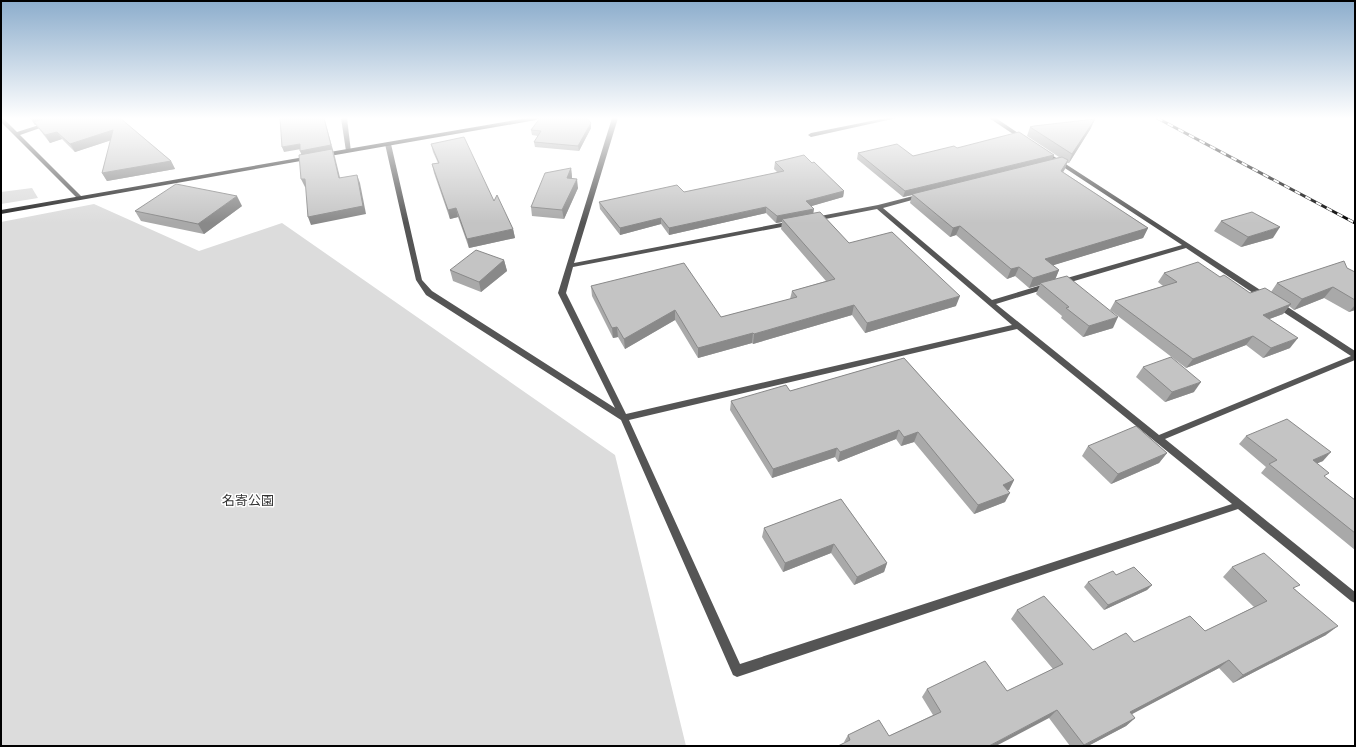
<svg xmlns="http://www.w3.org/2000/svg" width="1356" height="747" font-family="Cabin,'Noto Sans JP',sans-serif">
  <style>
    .green { fill: #dcdcdc }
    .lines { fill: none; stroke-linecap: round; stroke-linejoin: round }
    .lane { fill: #555; fill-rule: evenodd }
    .street { fill: #555; fill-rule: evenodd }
    .secondary { fill: #222; fill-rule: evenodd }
    .rail-casing { stroke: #000; stroke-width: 3 }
    .rail { stroke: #fff; stroke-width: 2; stroke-dasharray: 6; stroke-linecap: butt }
    .wall { fill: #a9a9a9 }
    .shaded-wall { fill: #898989 }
    .building { fill: #c4c4c4; stroke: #898989 }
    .labels { text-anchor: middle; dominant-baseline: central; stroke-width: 3; stroke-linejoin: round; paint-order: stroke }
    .park-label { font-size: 13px; fill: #333; stroke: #fff }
  </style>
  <rect width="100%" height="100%" fill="#fff"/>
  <g class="green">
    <polygon points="32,188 38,198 1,204 1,192"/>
    <polygon points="94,204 199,251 282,223 615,455 686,746 1,746 1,222"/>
  </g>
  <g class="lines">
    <polygon class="lane" points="886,118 897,118 811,137 808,135 811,133"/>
    <g class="street">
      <polygon points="1,118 3,118 17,132 61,118 69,118 20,135 82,197 82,199 78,199 1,122"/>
      <polygon points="341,118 347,118 351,152 346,151"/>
      <path d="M612 118H618L574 263 792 221 795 223 792 225 573 267 566 293 626 414 1012 325 877 209 815 221 812 219 815 217 878 205 921 194 923 195V197L883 208 992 300 1045 284H1049L1051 286 1049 288 996 304 1159 435 1351 356 1274 306 1273 304 1274 302H1280L1355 351V360L1165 439 1355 592V603L1351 601 1238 509 737 677 733 675 621 420 426 295 416 280 385 144 388 142 391 144 422 280 432 291 615 408 558 293ZM1017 329 1232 504 740 664 629 420Z"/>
      <polygon points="989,118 996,118 1027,139 1022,140"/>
      <polygon points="1044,150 1268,295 1269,297 1268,299 1262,299 1186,248 1064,284 1060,284 1058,282 1060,280 1182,245 1042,153 1041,152"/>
    </g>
    <g class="secondary">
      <polygon points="527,118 539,118 536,120 324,157 321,155 324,153"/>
      <polygon points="310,156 312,157 312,159 1,214 1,210"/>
    </g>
    <g class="rail-casing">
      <polyline id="rail" points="1157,118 1355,223"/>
    </g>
    <use href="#rail" class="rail"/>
  </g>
  <g class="wall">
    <polygon points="30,118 120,118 171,161 175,169 107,181 102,173 111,140 75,152 62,139 50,143 36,125 35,125"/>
    <polygon points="591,123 591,128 579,151 535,147 534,142 538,136 532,135 531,130"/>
    <polygon points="1030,127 1091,128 1069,163 1067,163 1063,172 1148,228 1143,238 1053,265 1059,270 1055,279 1113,328 1083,337 1061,318 1062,316 1036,294 1040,285 1029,288 1015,276 1007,279 956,235 950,237 910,203 912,195 903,197 857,159 858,153 913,156 957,148 1054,155 1052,159 1059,157 1027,136"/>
    <polygon points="431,144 494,201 513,229 515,238 469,248 458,217 450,219 434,173 432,164 438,163 433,152"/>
    <polygon points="775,162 844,191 843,197 811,206 813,213 849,243 956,306 865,333 852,315 753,344 752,343 698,358 675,320 625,349 618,337 613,338 592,296 591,286 721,317 790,299 792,291 826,281 781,229 782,222 776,223 766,213 669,235 661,224 620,235 600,209 599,202 684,192 778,173 774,169"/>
    <polygon points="571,168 572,177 572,179 578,188 564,219 532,216 531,207"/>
    <polygon points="242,206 204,234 141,221 135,211"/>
    <polygon points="1221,221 1273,238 1241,247 1214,231"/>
    <polygon points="504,260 507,271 481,292 453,281 450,270"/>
    <polygon points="1347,268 1355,272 1355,310 1349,312 1324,298 1294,310 1289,306 1283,314 1269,319 1290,348 1263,358 1246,345 1186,368 1110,310 1115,301 1163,286 1158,282 1164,273 1220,277 1250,293 1271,292 1277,283"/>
    <polygon points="904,358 1014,480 1009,490 1008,490 1005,502 974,514 914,442 901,446 896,439 838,462 835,457 772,478 730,410 731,401 790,391"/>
    <polygon points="1143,367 1194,392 1165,402 1136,377"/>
    <polygon points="1246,436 1323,461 1317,463 1325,477 1355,500 1355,550 1261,473 1266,467 1239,444"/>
    <polygon points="1088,446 1167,453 1159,463 1111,484 1082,456"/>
    <polygon points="841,499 887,563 884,572 854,585 831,553 783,572 762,537 764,528"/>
    <polygon points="1232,567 1295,589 1326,635 1233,683 1219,668 1131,714 1135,718 1126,726 1088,746 1070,746 1049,718 844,742 848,735 889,736 933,715 922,697 927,689 1007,691 1053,669 1011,619 1017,610 1093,650 1205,631 1254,607 1223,577"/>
    <polygon points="1116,575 1152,585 1147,590 1104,610 1084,587 1088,582"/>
  </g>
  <g class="shaded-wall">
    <polygon points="31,118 56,118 35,125"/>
    <polygon points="324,118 335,157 342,186 302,156 300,151"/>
    <polygon points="1095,119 1091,128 1069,163 1072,154"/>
    <polygon points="591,123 591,128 579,151 578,146"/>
    <polygon points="113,130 118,138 75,152 70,144"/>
    <polygon points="57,132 62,139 50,143 45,135"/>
    <polygon points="300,144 301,149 284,152 282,147"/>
    <polygon points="1054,155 1051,161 912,194 912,195 903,197 905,191"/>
    <polygon points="1068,160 1065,169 1058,180 1061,171"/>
    <polygon points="171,161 175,169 107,181 102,173"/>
    <polygon points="571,168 572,177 568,187 567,178"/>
    <polygon points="357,175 360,183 366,214 311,225 308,217"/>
    <polygon points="301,179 305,179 308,187 305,187"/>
    <polygon points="577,179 578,188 564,219 562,210"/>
    <polygon points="844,191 843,197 805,208 806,201"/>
    <polygon points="237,196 242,206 204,234 198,224"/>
    <polygon points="766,207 766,213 669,235 669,228"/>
    <polygon points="456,208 458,217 450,219 448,210"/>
    <polygon points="814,209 813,216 782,219 782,222 776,223 777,216"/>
    <polygon points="661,218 661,224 620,235 620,228"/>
    <polygon points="960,226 956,235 950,237 953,228"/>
    <polygon points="1280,227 1273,238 1241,247 1248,237"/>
    <polygon points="1148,228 1143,238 1041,269 1045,259"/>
    <polygon points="513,229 515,238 469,248 467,239"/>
    <polygon points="504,260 507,271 481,292 479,282"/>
    <polygon points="1019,267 1015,276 1007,279 1011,269"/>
    <polygon points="1059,270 1055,280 1040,283 1040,285 1029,288 1033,278"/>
    <polygon points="1333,287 1324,298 1294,310 1302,299"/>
    <polygon points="960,296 956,306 865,333 867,323"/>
    <polygon points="1291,304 1283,314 1256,324 1263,315"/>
    <polygon points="854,305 852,315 753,344 754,334"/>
    <polygon points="1355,305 1355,310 1349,312"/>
    <polygon points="675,310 675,320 625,349 624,339"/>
    <polygon points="1118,317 1113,328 1083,337 1089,326"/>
    <polygon points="617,327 618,337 613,338 612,328"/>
    <polygon points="753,333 752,343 698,358 698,348"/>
    <polygon points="1253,336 1246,345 1186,368 1193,359"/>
    <polygon points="1298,338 1290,348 1263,358 1271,348"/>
    <polygon points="1201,382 1194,392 1165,402 1172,392"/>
    <polygon points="899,430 896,439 838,462 840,452"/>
    <polygon points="918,432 914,442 901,446 904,437"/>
    <polygon points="837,448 835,457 772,478 773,469"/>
    <polygon points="1331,452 1323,461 1304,469 1313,460"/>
    <polygon points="1167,453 1159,463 1111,484 1118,474"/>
    <polygon points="1014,480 1009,490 998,494 1003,485"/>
    <polygon points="1010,493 1005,502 974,514 978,505"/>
    <polygon points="834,544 831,553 783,572 785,563"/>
    <polygon points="887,563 884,572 854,585 857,577"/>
    <polygon points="1152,585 1147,590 1104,610 1108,605"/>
    <polygon points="1338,626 1326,635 1233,683 1243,675"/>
    <polygon points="1229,660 1219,668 1121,720 1130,712"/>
    <polygon points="1057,710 1049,718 996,746 989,746"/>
    <polygon points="1135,718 1126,726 1088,746 1083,746"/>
  </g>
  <g class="building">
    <polygon points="47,118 120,118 171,161 102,173 113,130 70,144 57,132 45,135 34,122"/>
    <polygon points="280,118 324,118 331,145 300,151 300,144 282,147"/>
    <polygon points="540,118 587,118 591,123 578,146 534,142 541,131 531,130"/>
    <polygon points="1095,119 1072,154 1030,127 1034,126"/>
    <polygon points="1019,132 1054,155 905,191 858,153 897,144 913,156 954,146 957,148"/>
    <polygon points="464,137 494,201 497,195 513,229 467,239 456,208 448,210 432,164 439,163 431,144"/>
    <polygon points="332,149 339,178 357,175 363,206 308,217 305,179 301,179 299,155"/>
    <polygon points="804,155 812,163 814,162 844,191 806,201 814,209 777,216 766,207 669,228 661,218 620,228 599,202 677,185 684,192 784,171 775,162"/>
    <polygon points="1062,157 1068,160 1061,171 1148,228 1045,259 1059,270 1033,278 1019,267 1011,269 960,226 953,228 912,194"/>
    <polygon points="571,168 567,178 577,179 562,210 531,207 545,173"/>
    <polygon points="176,184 237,196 198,224 135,211"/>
    <polygon points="820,212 849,243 892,232 960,296 867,323 854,305 754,334 753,333 698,348 675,310 624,339 617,327 612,328 591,286 684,263 721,317 797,297 792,291 835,279 782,219"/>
    <polygon points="1252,212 1280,227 1248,237 1221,221"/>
    <polygon points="476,250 504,260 479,282 450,270"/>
    <polygon points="1344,261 1347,268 1355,272 1355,300 1333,287 1302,299 1277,283"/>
    <polygon points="1198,262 1220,277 1224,275 1250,293 1265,288 1291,304 1263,315 1298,338 1271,348 1253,336 1193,359 1115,301 1177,282 1164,273"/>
    <polygon points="1067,276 1118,317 1089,326 1066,308 1069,307 1040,283"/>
    <polygon points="1171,357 1201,382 1172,392 1143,367"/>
    <polygon points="904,358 1014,480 1003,485 1010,493 978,505 918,432 904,437 899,430 840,452 837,448 773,469 731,401 786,385 790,391"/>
    <polygon points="1287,419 1331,452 1313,460 1329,473 1324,476 1355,500 1355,533 1269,464 1277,460 1246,436"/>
    <polygon points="1136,426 1167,453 1118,474 1088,446"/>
    <polygon points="841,499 887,563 857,577 834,544 785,563 764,528"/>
    <polygon points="1264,553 1300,585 1293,588 1338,626 1243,675 1229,660 1130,712 1135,718 1084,745 1057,710 989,746 838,746 850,740 848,735 879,720 889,736 941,712 927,689 985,661 1007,691 1063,664 1017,610 1044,596 1093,650 1126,633 1134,642 1190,616 1205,631 1267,601 1232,567"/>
    <polygon points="1134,567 1152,585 1108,605 1088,582 1113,571 1116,575"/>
  </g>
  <linearGradient id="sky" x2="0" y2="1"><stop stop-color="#8cadcc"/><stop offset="0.53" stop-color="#fff"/><stop offset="1" stop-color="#fff" stop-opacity="0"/></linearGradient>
  <rect width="1356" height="223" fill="url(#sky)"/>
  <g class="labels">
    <g class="park-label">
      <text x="248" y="500">名寄公園</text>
    </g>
  </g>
  <rect width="1356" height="747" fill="none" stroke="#000000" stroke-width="4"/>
</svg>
